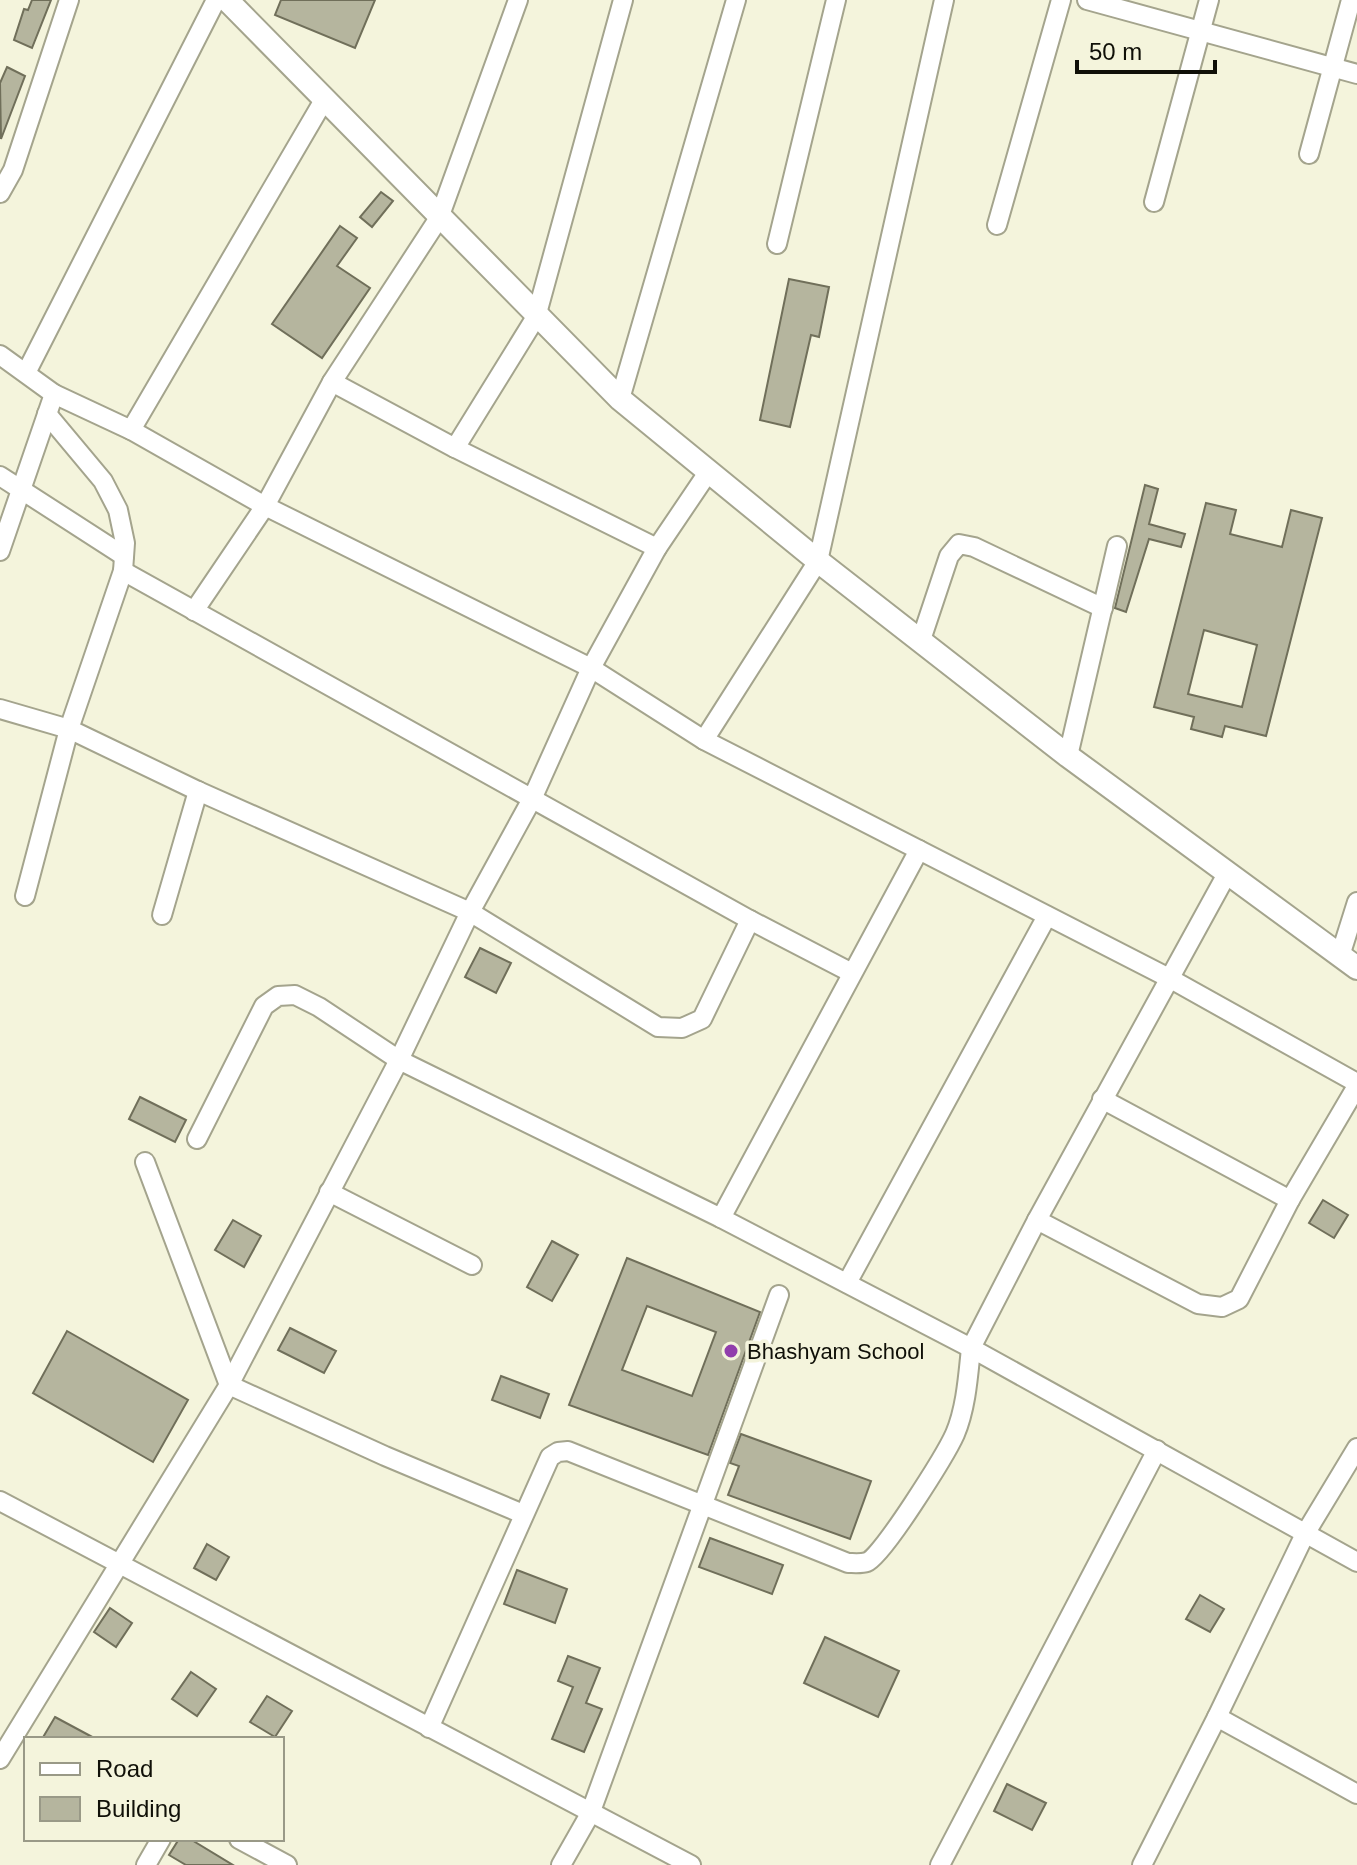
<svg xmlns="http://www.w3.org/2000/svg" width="1357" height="1865" font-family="Helvetica,sans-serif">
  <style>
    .building { fill: #b5b59e; stroke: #706f5a; stroke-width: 2; fill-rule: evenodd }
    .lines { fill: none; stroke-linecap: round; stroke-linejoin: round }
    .minor-casing { stroke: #a4a48d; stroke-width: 22 }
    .tertiary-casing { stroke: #a4a48d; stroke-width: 26 }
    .minor { stroke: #fff; stroke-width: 18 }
    .tertiary { stroke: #fff; stroke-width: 22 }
    .poi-dot { fill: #913eac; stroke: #f4f4dc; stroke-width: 3 }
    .labels { text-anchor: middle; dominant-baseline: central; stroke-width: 7; stroke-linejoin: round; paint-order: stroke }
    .poi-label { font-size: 22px; fill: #101008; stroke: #f4f4dc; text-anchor: start }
  </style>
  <rect width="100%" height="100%" fill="#f4f4dc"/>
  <g class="building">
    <polygon points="32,0 51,0 32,48 14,40 24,9 28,10"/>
    <polygon points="281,0 375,0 355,48 275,15"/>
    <polygon points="7,67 25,76 1,139 0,83"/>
    <polygon points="381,192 393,201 372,227 360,217"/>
    <polygon points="340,226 357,238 337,266 370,288 322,358 272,324"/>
    <polygon points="789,279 829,287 819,337 811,335 790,427 760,420"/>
    <polygon points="1145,485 1158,489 1149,524 1185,534 1181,547 1149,539 1126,612 1115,608"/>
    <path d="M1206 503 1236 510 1230 534 1282 547 1291 510 1322 518 1266 736 1225 726 1222 737 1191 729 1194 717 1154 707ZM1204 630 1257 645 1242 707 1188 694Z"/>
    <polygon points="480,948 511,963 496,993 465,977"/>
    <polygon points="140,1097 186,1120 175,1142 129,1119"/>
    <polygon points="1323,1200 1348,1215 1334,1238 1309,1223"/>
    <polygon points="233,1220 261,1236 244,1267 215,1250"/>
    <polygon points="552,1241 578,1255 552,1301 527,1287"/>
    <path d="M627 1258 760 1312 708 1455 569 1405ZM647 1306 716 1332 692 1396 622 1370Z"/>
    <polygon points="290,1328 336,1351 324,1373 278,1350"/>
    <polygon points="67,1331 188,1400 153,1462 33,1393"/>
    <polygon points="501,1376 549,1394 540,1418 492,1400"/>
    <polygon points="741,1434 871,1481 850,1539 728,1495 739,1466 730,1463"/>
    <polygon points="710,1538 783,1565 772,1594 699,1567"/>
    <polygon points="207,1544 229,1557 216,1580 194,1568"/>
    <polygon points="517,1570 567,1589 555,1623 504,1604"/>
    <polygon points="1200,1595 1224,1609 1210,1632 1186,1619"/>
    <polygon points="110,1608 132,1623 116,1647 94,1632"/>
    <polygon points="825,1637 899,1671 878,1717 804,1683"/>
    <polygon points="568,1656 600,1668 586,1703 602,1709 584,1752 552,1739 573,1687 558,1681"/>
    <polygon points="191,1672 216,1689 197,1716 172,1699"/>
    <polygon points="267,1696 292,1711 275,1737 250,1722"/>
    <polygon points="55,1717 96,1739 42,1739"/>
    <polygon points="1007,1784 1046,1803 1032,1830 994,1811"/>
    <polygon points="179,1839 190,1839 233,1865 186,1865 169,1855"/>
  </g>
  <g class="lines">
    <g class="minor-casing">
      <g id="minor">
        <polyline points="1087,0 1357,74"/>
        <polyline points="1309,154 1351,0"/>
        <polyline points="0,193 13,170 69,0"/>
        <polyline points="1154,202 1209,0"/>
        <polyline points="997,225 1061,0"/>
        <polyline points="777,244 836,0"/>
        <polyline points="0,355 54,394"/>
        <polyline points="26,373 216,0"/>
        <polyline points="332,382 455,448 657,548"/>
        <polyline points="620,399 736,0"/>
        <polyline points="131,430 265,506 332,382 439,218 518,0"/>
        <polyline points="455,448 536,317 623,0"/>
        <polyline points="0,476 124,556"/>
        <polyline points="0,551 54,394 131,430 324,100"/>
        <polyline points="123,571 750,920 852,973"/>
        <polyline points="194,611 265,506 591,668 704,740 1169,978 1357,1083"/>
        <polyline points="921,640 949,556 959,544 974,547 1103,608"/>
        <polyline points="0,709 69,729 198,791 470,912 658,1027 682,1028 702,1019 750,920"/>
        <polyline points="704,740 818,561 944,0"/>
        <polyline points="1068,756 1117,546"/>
        <polyline points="25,896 69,729 123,571 125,543 118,510 103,481 47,414"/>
        <polyline points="162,915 198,791"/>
        <polyline points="1340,956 1357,902"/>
        <polyline points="1102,1099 1290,1200"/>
        <polyline points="197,1139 264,1006 278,996 295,995 319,1007 399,1060 721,1218 971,1348 1037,1220 1228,872"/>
        <polyline points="145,1162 229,1385 385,1456 523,1514"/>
        <polyline points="329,1192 472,1265"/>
        <polyline points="721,1218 919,850"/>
        <polyline points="1037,1220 1198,1304 1222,1307 1239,1299 1290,1200 1357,1086"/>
        <polyline points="847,1283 1047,916"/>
        <polyline points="0,1501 691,1865"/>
        <polyline points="1217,1717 1357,1794"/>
        <path d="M429 1728 550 1457 558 1452 568 1451 848 1563C853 1563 861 1564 867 1562 882 1557 946 1454 955 1434 966 1408 968 1377 971 1348L1357 1562"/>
        <polyline points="0,1759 229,1385 399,1060 470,912 532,799 591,668 657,548 709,471"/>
        <polyline points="239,1839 287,1865"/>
        <polyline points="146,1865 161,1839"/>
        <polyline points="561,1865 590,1814 779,1295"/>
        <polyline points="940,1865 1157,1450"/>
        <polyline points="1142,1865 1217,1717 1305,1534 1357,1448"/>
      </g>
    </g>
    <g class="tertiary-casing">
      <polyline id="tertiary" points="227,0 620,399 818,561 1068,756 1357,968"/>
    </g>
    <use href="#minor" class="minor"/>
    <use href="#tertiary" class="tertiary"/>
  </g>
  <circle class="poi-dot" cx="731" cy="1351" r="8"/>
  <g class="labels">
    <g class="poi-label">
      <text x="747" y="1351">Bhashyam School</text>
    </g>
  </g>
  <rect x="24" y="1737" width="260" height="104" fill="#f4f4dc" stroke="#999987" stroke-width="2"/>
  <rect x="40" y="1763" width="40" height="12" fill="#ffffff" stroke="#999987" stroke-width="2"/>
  <text x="96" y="1777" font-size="24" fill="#101008">Road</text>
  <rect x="40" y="1797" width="40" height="24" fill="#b5b59e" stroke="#999987" stroke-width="2"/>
  <text x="96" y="1817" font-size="24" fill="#101008">Building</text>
  <path d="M1077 60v12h138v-12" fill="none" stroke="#101008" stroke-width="4"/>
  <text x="1089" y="60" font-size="24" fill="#101008" stroke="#f4f4dc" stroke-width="6" paint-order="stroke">50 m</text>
</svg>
